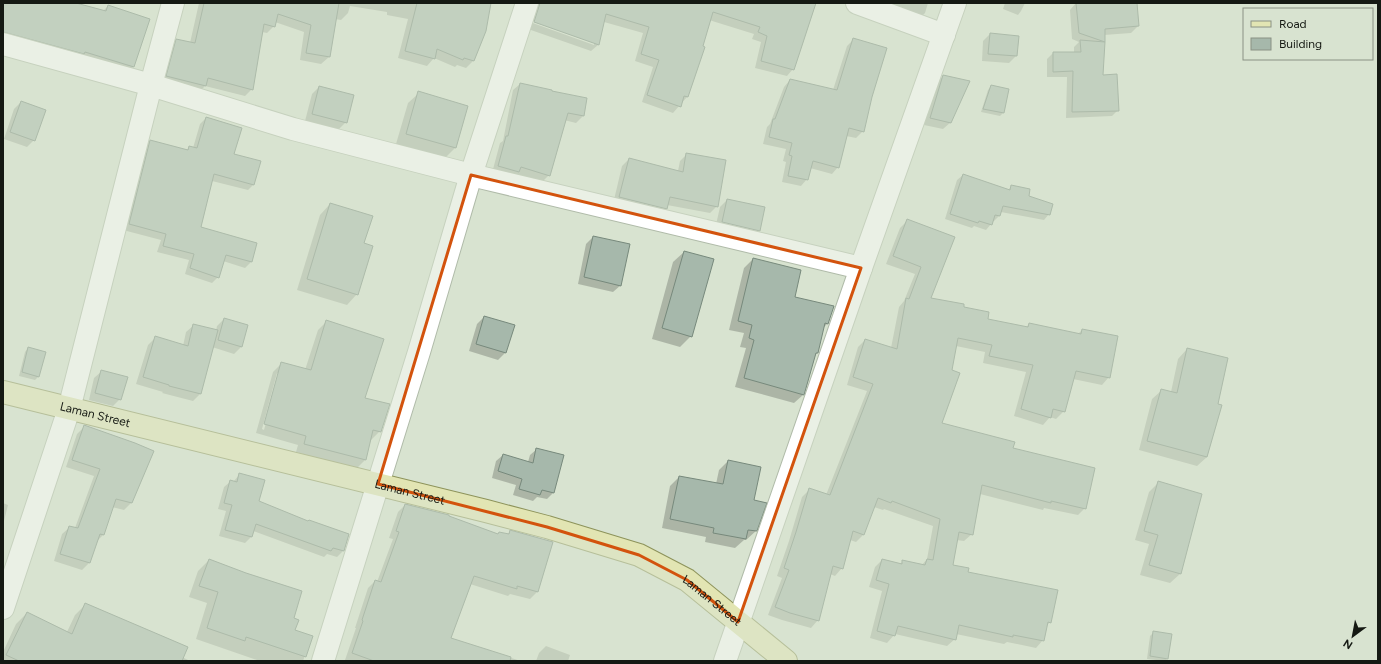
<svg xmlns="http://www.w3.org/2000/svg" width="1381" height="664" font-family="Figtree,sans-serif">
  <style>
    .shadow { fill: #0003; fill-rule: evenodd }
    .building { fill: #a6b8ab; stroke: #77897c }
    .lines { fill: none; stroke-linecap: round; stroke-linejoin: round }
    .minor-casing { stroke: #b0bba9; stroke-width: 24 }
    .major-casing { stroke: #8d935a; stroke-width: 24 }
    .minor { stroke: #fff; stroke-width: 22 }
    .major { stroke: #e2e5b3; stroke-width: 22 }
    .marked { fill: none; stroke: #d3530d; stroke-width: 3; stroke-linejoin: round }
    .labels { text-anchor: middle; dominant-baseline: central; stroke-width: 3; stroke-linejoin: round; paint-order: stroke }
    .street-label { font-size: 12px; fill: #151913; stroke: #d8e3d0 }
  </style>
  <rect width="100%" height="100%" fill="#d8e3d0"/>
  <g class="shadow">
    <polygon points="3,3 72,3 103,11 108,6 149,19 133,67 126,74 3,40"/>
    <polygon points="199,3 490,3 485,30 473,61 466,68 457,65 455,67 434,58 427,66 398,58 408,19 387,15 387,12 350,6 348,13 341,20 335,19 329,57 321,64 300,60 304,32 275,22 274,26 267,33 262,32 252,89 245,96 205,86 198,93 160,83 170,47 177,40 190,43"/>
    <polygon points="539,3 808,3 793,69 787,76 755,68 761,42 752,39 754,34 709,20 687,97 673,113 642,102 653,67 635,61 643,33 604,22 603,23 598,45 591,51 528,29 530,22 594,45 594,43 531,20"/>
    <polygon points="865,3 928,3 925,13 914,24"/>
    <polygon points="1005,3 1025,3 1021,11 1018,15 1003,9"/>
    <polygon points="1076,3 1136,3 1138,26 1131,33 1104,35 1104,41 1102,43 1102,76 1118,110 1112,116 1066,118 1067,77 1047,77 1047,59 1053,53 1074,53 1074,47 1079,42 1072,39 1070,10"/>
    <polygon points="990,34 1016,56 1009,63 982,61 983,41"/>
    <polygon points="854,39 871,97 863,131 856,138 846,136 838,167 832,174 810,168 807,179 801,186 782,182 786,162 783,161 786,149 763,144 767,127 770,124 784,87 790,80 833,90 847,46"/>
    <polygon points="943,76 951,122 943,129 924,125 936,83"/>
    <polygon points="520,84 586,99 583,116 576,123 564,120 549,175 542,182 516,174 512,178 492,173 500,143 503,141 513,90"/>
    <polygon points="991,86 1003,113 1000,116 981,112 988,90"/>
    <polygon points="319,87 346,122 339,129 305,121 312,94"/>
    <polygon points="419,93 455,148 445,158 396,144 408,103"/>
    <polygon points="21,102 34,140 27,147 4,139 14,109"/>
    <polygon points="206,118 254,184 248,190 212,181 200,228 256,243 251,262 245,268 223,261 218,277 212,283 185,274 189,260 157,252 161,240 123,230 144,147 150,141 187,150 190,147 193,148 200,124"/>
    <polygon points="687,154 717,206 710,213 667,205 666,208 659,215 613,204 622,166 629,159 678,171 680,161"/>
    <polygon points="963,175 1008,190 1012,186 1028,197 1049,214 1044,220 1001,212 1000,215 994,221 993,221 991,224 986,230 974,226 972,228 945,219 957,180"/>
    <polygon points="727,200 759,231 752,238 715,229 720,207"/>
    <polygon points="330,204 363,244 357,294 347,305 297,290 320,215"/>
    <polygon points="907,221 954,238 929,299 963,308 987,320 1026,328 1029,324 1078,334 1082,330 1109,377 1102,385 1073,379 1064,411 1056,419 1050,417 1043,425 1014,416 1026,372 983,363 985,352 956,346 941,424 1012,449 1085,508 1078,515 1044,508 1043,510 980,494 972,534 964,541 956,540 952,565 967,573 1050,622 1046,626 1043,640 1036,648 1007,642 1004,644 956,634 955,639 947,646 895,634 887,643 870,638 882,591 869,587 875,567 882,560 900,564 903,561 921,566 927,559 933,526 884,509 883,510 874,507 863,535 856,542 850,540 842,568 835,576 830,574 818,620 811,628 782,620 768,615 782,578 777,576 789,541 802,497 809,490 826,495 867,391 847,385 858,347 865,340 891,348 899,307 904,301 915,274 886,264 900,228"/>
    <polygon points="593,237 621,285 613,292 578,284 586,244"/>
    <polygon points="684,252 691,336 680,347 652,339 673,262"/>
    <polygon points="753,259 794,298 827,324 822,329 818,352 815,355 803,395 794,403 735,387 746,348 740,347 744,333 729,330 744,268"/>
    <polygon points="484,317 505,353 498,360 469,351 477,324"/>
    <polygon points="224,319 247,326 241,347 234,354 212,347 200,394 193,401 162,393 163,392 136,384 148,345 155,338 183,346 186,332 194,325 216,331 217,326"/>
    <path d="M327 321 380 431 371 440H370L365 460 356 469 296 452 298 445 256 433 273 372 281 364 305 370 318 330ZM277 373H279L264 430 262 429Z"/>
    <polygon points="28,348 38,377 35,380 19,376 25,352"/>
    <polygon points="1187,349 1216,404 1221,406 1207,457 1197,466 1139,450 1152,399 1162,390 1171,392 1178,359"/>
    <polygon points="102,371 120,399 113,406 89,400 94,378"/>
    <polygon points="84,427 131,503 124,510 112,507 103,535 96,542 89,563 82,570 54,561 62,534 70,527 75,528 94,476 66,467 77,434"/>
    <polygon points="537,449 563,456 553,493 547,499 537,497 533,501 513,495 516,485 492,478 496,461 503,455 528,462 530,455"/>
    <polygon points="728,461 753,501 765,504 756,531 746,540 744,540 735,548 705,542 706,537 662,528 670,486 679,477 716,484 719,470"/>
    <polygon points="240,474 257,502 343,551 337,557 327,554 324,557 253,531 251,537 245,543 219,536 226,511 218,509 224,487 231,481 233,482"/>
    <polygon points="1159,482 1201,495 1180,574 1170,583 1140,575 1149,544 1135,540 1149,492"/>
    <polygon points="3,503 8,505 3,525"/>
    <polygon points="405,505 448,517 498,534 507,535 511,531 551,542 537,592 530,599 510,594 508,596 470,584 450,639 521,661 345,660 356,628 355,628 368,588 375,581 377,582 393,539 389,538 398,512"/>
    <polygon points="209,560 293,618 294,630 312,636 303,661 260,661 196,639 207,603 189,597 198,571"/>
    <polygon points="86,604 182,657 190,661 3,661 3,652 16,624 27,613 67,632 75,615"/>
    <polygon points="1154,632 1167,659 1165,661 1147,659 1150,636"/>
    <polygon points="546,646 570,655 568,661 536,661 539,653"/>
  </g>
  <g class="building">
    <polygon points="3,3 76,3 106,11 108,5 150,19 134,67 85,52 84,54 3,32"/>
    <polygon points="204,3 339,3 330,57 306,53 311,25 278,14 275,27 264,24 253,90 208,78 206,86 166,76 176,39 195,43"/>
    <polygon points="417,3 491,3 486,31 474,61 464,58 463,60 437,49 435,59 405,51"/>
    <polygon points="540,3 816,3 794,70 761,61 767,36 758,32 760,27 713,12 703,46 705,47 688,97 684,96 681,107 647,95 659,60 641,54 649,27 606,14 599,45 534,22"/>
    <polygon points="1076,3 1137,3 1139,26 1105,29 1105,42 1079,33"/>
    <polygon points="990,33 1019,36 1017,56 988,54"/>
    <polygon points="853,38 887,48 872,97 864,132 849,128 839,168 813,161 808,180 788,176 792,156 789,155 792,143 769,137 773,119 775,119 790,79 837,90"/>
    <polygon points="1080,40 1105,42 1103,75 1117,74 1119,111 1072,112 1073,71 1053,72 1053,52 1081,52"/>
    <polygon points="943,75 970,81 951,123 930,118"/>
    <polygon points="520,83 552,90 552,91 587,98 584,116 568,113 550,176 521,167 519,172 498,166 506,136 508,136"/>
    <polygon points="991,85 1009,89 1004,113 983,109"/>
    <polygon points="319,86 354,95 347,123 312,114"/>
    <polygon points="418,91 468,106 456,148 406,134"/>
    <polygon points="21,101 46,110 35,141 10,132"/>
    <polygon points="206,117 242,128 234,154 261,161 254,185 214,174 201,227 257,243 252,262 226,255 219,278 190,268 194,254 163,246 166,234 129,224 150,140 188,150 189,146 197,148"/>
    <polygon points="686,153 726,160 718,207 670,197 667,209 619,197 629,158 683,172"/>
    <polygon points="963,174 1010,190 1011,185 1030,189 1029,196 1053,204 1050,215 1003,206 1000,216 995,215 992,225 979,221 978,223 950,214"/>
    <polygon points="727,199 765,207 760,231 722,222"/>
    <polygon points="330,203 373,216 364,243 373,246 358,295 307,279"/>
    <polygon points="907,219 955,237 931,298 964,304 964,307 989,312 988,319 1028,327 1029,323 1081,334 1082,329 1118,336 1110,378 1076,371 1065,412 1053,409 1051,418 1021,409 1033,365 989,356 992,345 958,338 952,370 960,373 942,423 1015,442 1013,448 1095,468 1086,509 1051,501 1051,503 982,485 973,535 959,532 953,565 969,568 968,572 1058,590 1051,623 1048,622 1044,641 1013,635 1013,637 959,625 956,640 898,626 895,636 877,631 889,584 876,580 882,559 902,564 902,560 925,565 927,559 933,560 940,519 892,501 891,503 878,498 864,535 853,531 843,569 833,566 819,621 790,613 775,607 789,570 784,568 796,532 809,488 830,495 873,384 853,377 865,339 897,349 906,298 909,299 921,267 893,256"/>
    <polygon points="593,236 630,244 621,286 584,277"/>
    <polygon points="684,251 714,259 692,337 662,328"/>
    <polygon points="753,258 801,270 795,297 834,306 828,324 825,323 818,353 816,353 804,395 744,378 754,340 749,338 752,325 738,321"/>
    <polygon points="484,316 515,325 506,353 476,344"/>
    <polygon points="224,318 248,325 242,347 218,340"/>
    <polygon points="326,320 384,339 365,398 390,404 381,432 373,430 366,460 304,444 306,436 264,424 281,362 311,370"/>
    <polygon points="193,324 218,330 201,394 169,386 169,385 143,377 155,336 188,346"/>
    <polygon points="28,347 46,352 39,377 22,372"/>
    <polygon points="1187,348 1228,358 1218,404 1222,405 1207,457 1147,441 1161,389 1177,393"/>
    <polygon points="101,370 128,377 121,400 95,393"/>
    <polygon points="84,425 135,443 154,451 132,503 116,499 104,535 100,534 90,563 60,554 69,526 78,528 100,469 72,460"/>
    <polygon points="536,448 564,455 554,493 542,490 540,495 519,489 522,479 498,471 503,454 533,463"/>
    <polygon points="728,460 761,467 754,500 767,503 757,531 748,530 746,539 713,533 714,528 670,519 679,476 723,484"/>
    <polygon points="239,473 265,480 259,501 308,521 309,520 349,534 344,551 333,548 331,551 256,524 252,537 225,530 232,505 224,503 230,480 237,482"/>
    <polygon points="1158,481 1202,494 1181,574 1149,565 1158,535 1144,531"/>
    <polygon points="405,504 449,515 449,516 498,534 499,532 509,534 510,530 553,542 538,592 517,586 517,589 474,576 451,638 511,657 510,661 374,661 352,653 363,621 362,620 375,580 381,582 399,532 396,531"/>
    <polygon points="209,559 246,573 302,591 294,618 299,620 295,630 313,636 306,657 246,637 245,641 207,628 218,592 199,586"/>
    <polygon points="85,603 188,647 182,661 19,661 6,655 27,612 72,634"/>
    <polygon points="1153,631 1172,634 1168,659 1150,656"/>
  </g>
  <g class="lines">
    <g class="minor-casing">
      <g id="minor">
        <polyline points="857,3 944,35"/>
        <polyline points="3,44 151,85 293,129 471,175 861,268"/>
        <polyline points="3,608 69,409 151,85 173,3"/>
        <polyline points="323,661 419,352 471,175 527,3"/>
        <polyline points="725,661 861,268 955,3"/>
      </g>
    </g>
    <g class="major-casing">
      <g id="major">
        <path id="s1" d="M3 392 486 511 547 527 639 555 687 580 786 661"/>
      </g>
    </g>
    <use href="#minor" class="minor"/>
    <use href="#major" class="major"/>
  </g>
  <path d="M0 0H1381V664H0ZM471 175 861 268 738 622 687 580 639 555 547 527 378 484Z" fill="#d8e3d0" fill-opacity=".55" fill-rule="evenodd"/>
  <path class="marked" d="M471 175 861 268 738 622 687 580 639 555 547 527 378 484Z"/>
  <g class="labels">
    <g class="street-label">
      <text stroke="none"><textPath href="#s1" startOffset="95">Laman Street</textPath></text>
      <text stroke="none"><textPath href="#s1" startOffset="419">Laman Street</textPath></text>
      <text stroke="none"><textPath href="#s1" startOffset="743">Laman Street</textPath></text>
    </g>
  </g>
  <rect width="1381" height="664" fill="none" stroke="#151913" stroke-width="8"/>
  <rect x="1243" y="8" width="130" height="52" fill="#d8e3d0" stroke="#8a9284"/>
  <rect x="1251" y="21" width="20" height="6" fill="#e2e5b3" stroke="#8a9284"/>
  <text x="1279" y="28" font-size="12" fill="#151913">Road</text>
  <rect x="1251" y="38" width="20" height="12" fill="#a6b8ab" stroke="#8a9284"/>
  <text x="1279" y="48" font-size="12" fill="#151913">Building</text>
  <g transform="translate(1353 636) rotate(212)" stroke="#d8e3d0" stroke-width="3" paint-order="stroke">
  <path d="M0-3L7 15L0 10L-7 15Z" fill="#151913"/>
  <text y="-6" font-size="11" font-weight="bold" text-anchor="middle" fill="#151913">N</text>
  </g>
</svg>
